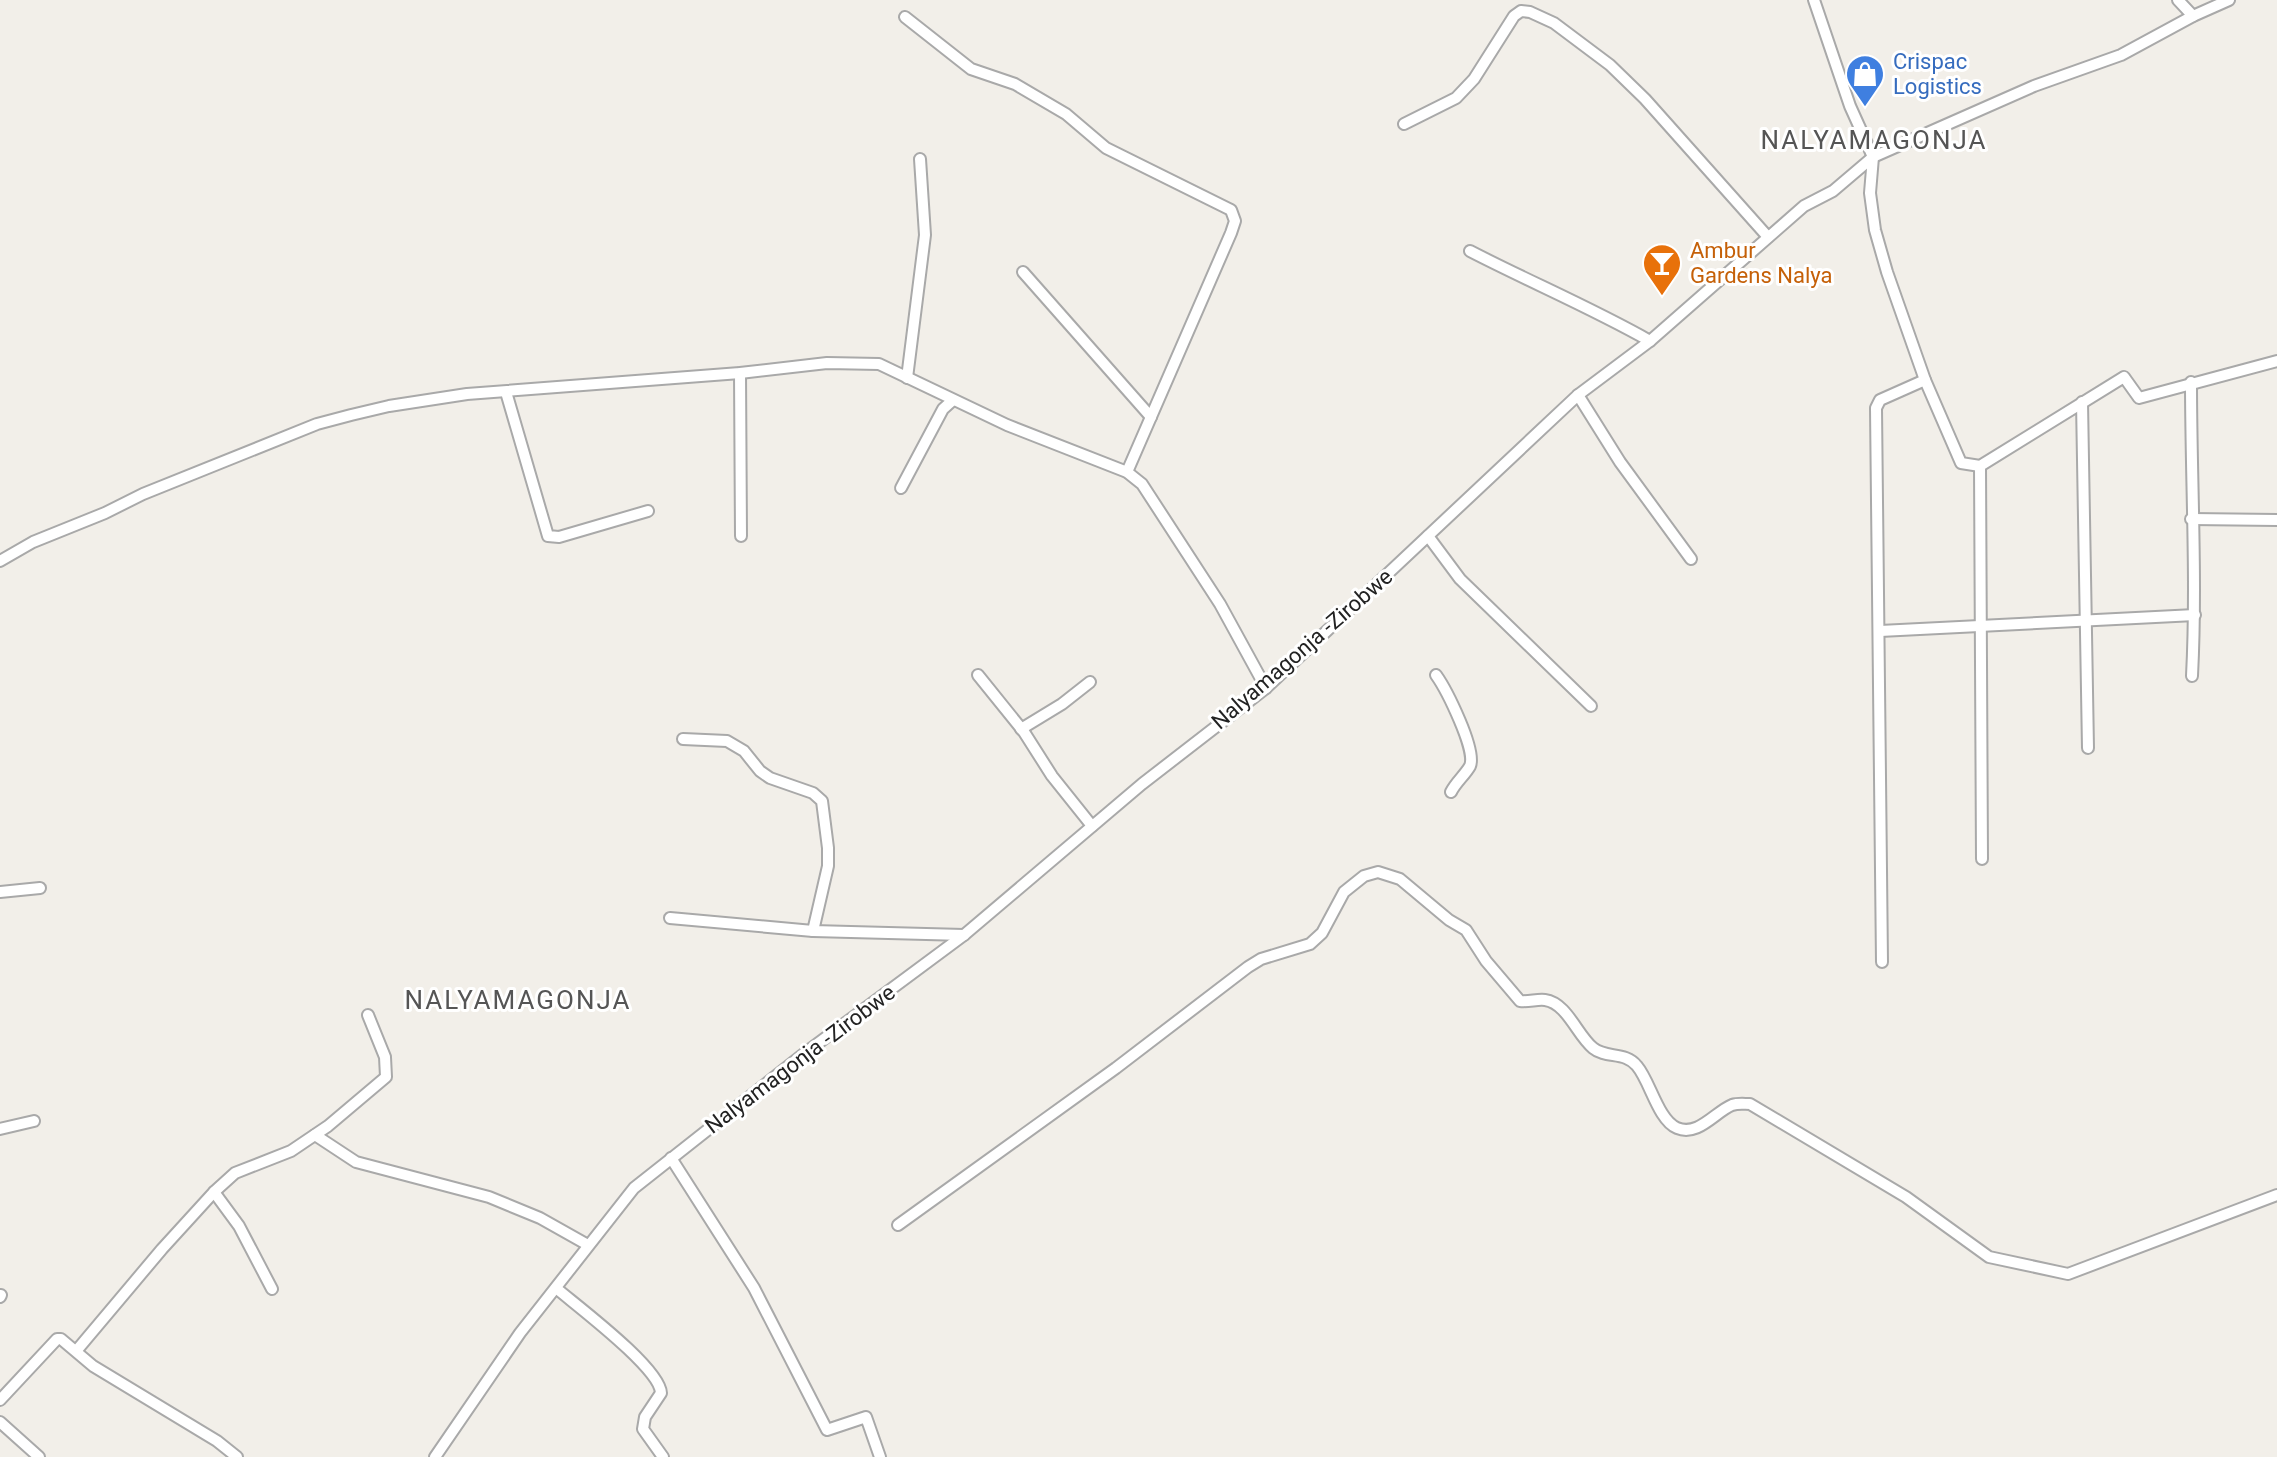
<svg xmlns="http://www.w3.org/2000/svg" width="2277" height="1457" font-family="Roboto,sans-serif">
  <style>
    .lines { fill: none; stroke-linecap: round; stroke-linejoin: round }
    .street-casing { stroke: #a9a9a9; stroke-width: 14 }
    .street { stroke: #fff; stroke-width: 10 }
    .labels { text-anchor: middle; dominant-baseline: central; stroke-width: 6; stroke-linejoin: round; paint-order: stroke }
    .shop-label { font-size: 22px; fill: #366cbe; stroke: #fff; text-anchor: start }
    .food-label { font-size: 22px; fill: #c56008; stroke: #fff; text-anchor: start }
    .street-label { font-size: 22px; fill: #222; stroke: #fff }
    .quarter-label { font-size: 26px; letter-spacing: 2px; fill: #555; stroke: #fff }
  </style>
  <rect width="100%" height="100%" fill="#f2efe9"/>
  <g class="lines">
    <g class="street-casing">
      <g id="street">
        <polyline points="1814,0 1850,106 1873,157 1870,193 1875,230 1887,272 1925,380 1961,463 1980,466 2124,377 2139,398 2277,361"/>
        <polyline points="2178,0 2193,16"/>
        <polyline points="905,17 971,69 1015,84 1066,114 1106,148 1231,210 1235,221 1231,233 1127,472"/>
        <polyline points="1404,124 1456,98 1474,79 1514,16 1521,11 1530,12 1554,23 1610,65 1645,99 1768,237"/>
        <path d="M1470 251C1530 282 1592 308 1650 341"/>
        <polyline points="1023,272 1151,417"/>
        <polyline points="740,373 741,536"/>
        <polyline points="907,378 925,235 920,159"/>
        <path d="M2191 382C2191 480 2197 579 2192 676"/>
        <polyline points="506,392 548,536 559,537 648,511"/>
        <polyline points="1578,395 1620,462 1691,559"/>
        <polyline points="2082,402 2088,748"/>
        <polyline points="1980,466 1982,859"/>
        <polyline points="901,488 943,409 953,400"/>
        <polyline points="2191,519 2277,520"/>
        <polyline points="1428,536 1460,579 1591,706"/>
        <polyline points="0,561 33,542 105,513 143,494 317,424 351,415 389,406 467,394 740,373 827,363 879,364 1007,425 1127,472 1142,484 1220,604 1266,688"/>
        <polyline points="1880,631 2195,615"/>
        <polyline points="978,675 1024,732 1052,776 1092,826"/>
        <path d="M1436 675C1446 689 1477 750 1470 766 1465 775 1456 782 1451 792"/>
        <polyline points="1021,729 1062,704 1090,682"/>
        <polyline points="683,739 727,741 744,751 760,771 770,778 813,793 822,801 828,848 828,866 813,931"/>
        <polyline points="0,892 40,888"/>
        <polyline points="670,918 813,931 964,935"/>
        <polyline points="1882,962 1876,408 1880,400 1925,380"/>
        <polyline points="0,1129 34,1121"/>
        <polyline points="315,1135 356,1162 489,1197 540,1218 588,1245"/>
        <polyline points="671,1158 754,1288 827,1430 866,1417 880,1457"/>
        <polyline points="214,1192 239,1226 272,1289"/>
        <path d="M898 1225 1116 1068 1248 967 1261 959 1310 944 1322 933 1344 892 1364 876 1378 872 1400 879 1449 920 1466 930 1486 961 1520 1001C1529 1002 1537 999 1545 1000 1567 1003 1577 1035 1593 1048 1606 1059 1625 1051 1637 1066 1650 1081 1658 1120 1677 1128 1698 1137 1715 1112 1732 1105 1738 1103 1744 1104 1750 1104L1906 1197 1989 1257 2068 1274 2277 1195"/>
        <path d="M556 1288C577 1306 660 1368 661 1393L645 1417 643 1429 663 1457"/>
        <polyline points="0,1297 1,1295"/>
        <polyline points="77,1350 162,1249 214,1192 235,1173 291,1151 328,1126 386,1077 385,1057 368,1015"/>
        <polyline points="0,1400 57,1339 61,1339 93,1366 217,1441 237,1457"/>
        <polyline points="0,1422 39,1457"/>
        <polyline points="435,1457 520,1333 634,1188 805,1053 964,935 1142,784 1266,688 1578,395 1650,341 1804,206 1833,191 1873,157 2034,86 2121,55 2193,16 2229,0"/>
      </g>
    </g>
    <use href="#street" class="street"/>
  </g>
  <defs>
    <g id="shop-pin" transform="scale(2)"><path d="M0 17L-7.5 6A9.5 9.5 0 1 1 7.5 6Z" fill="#3f7fe0" stroke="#fff"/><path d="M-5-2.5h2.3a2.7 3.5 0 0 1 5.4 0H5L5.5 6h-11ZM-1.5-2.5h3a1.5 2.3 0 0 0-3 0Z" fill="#fff"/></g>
    <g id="bar-pin" transform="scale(2)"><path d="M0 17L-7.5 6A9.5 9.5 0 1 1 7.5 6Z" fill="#e8710a" stroke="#fff"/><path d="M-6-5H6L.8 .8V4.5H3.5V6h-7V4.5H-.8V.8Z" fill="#fff"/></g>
  </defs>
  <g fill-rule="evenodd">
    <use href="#shop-pin" x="1865" y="74"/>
    <use href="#bar-pin" x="1662" y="263"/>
  </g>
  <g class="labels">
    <g class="shop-label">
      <text x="1893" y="61">Crispac<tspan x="1893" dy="25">Logistics</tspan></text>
    </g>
    <g class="food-label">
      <text x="1690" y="250">Ambur<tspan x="1690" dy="25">Gardens Nalya</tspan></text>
    </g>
    <g class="street-label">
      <text transform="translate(1302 649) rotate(-41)">Nalyamagonja -Zirobwe</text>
      <text transform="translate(800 1059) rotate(-37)">Nalyamagonja -Zirobwe</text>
    </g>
    <g class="quarter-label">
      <text x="1874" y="140">NALYAMAGONJA</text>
      <text x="518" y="1000">NALYAMAGONJA</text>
    </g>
  </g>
</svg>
